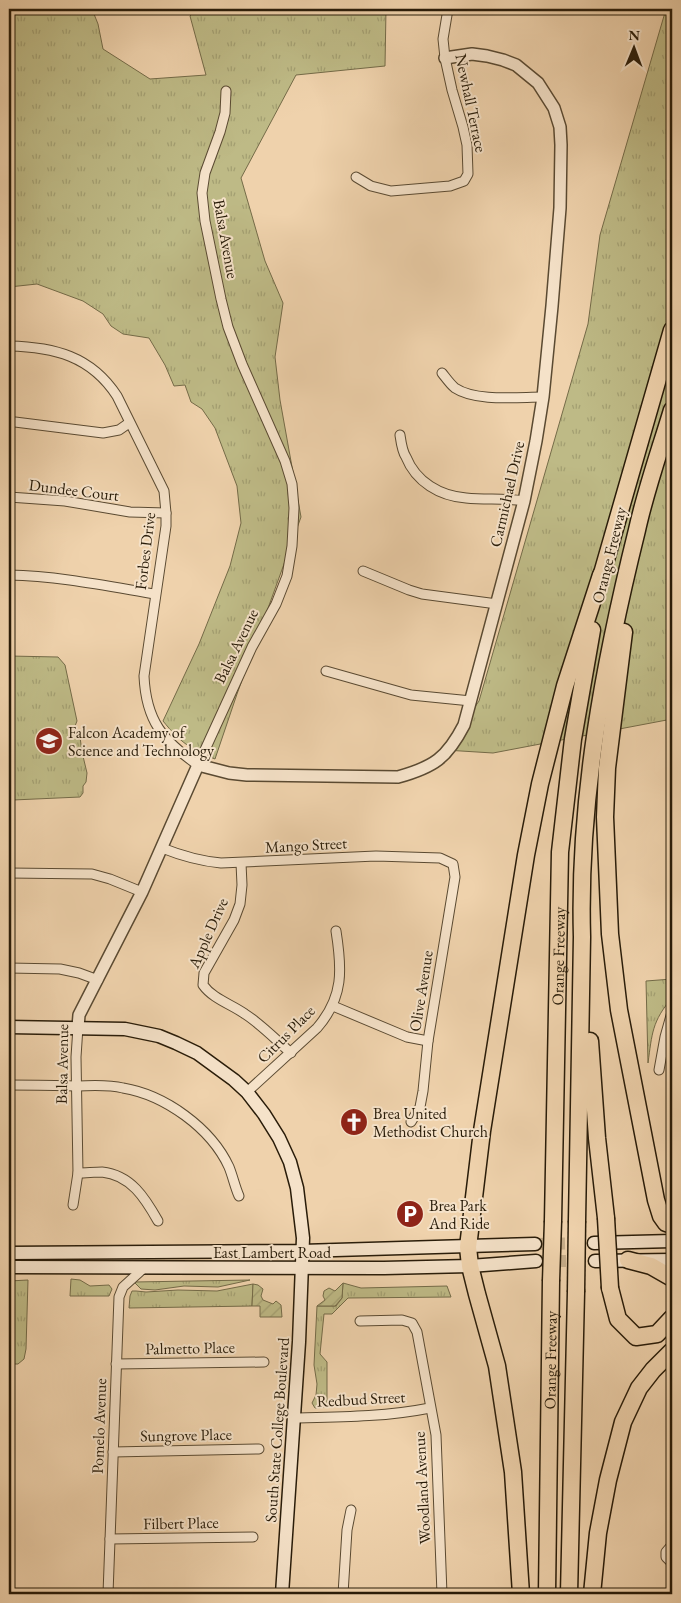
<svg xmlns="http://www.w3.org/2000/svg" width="681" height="1603" font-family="'EB Garamond',serif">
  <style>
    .grass { fill: url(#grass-tufts); stroke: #746b48 }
    .garden { fill: url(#garden-furrows); stroke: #746b48 }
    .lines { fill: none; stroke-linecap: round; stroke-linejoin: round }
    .secondary-tunnel { stroke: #c7ae8b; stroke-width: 12; stroke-dasharray: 12 6; stroke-linecap: butt }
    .minor-casing { stroke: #5a4a32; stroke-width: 11 }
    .tertiary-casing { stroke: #5a4a32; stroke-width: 14 }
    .secondary-casing { stroke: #291c09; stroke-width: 15 }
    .motorway-casing { stroke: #291c09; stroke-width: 19 }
    .minor { stroke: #f5e2c9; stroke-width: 9 }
    .tertiary { stroke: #f5e2c9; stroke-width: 11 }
    .secondary { stroke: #f5e2c9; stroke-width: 12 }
    .motorway { stroke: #efd2ac; stroke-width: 16 }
    .motorway-bridge-casing { stroke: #291c09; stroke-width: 19; stroke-linecap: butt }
    .motorway-bridge { stroke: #efd2ac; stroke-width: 16 }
    .labels { text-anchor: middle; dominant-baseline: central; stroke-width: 4; stroke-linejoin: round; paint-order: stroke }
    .street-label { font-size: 16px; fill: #291c09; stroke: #f5e2c9 }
    .poi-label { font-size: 16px; fill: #291c09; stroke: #f5e2c9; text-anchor: start }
  </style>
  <defs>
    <pattern id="grass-tufts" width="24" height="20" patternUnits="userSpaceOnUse" patternTransform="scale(1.25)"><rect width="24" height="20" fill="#beba86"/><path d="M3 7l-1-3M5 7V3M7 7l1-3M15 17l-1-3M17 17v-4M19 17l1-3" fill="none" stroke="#a39f72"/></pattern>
    <pattern id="garden-furrows" width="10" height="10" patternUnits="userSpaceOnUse" patternTransform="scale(1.25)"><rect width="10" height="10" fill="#beba86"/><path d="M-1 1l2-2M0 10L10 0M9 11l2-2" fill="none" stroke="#a39f72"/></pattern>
  </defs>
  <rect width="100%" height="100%" fill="#efd2ac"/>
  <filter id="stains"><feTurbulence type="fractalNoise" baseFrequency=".004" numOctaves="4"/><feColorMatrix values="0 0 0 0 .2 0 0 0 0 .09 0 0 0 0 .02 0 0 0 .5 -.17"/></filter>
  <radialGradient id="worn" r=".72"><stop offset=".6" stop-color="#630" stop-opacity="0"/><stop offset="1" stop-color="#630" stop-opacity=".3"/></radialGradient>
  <g class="grass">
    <path d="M9 9H92L98 24 103 49 150 79 206 75 190 16 196 9H386L385 66 296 75 241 178 265 261 283 303 275 357 280 400 301 517 237 694 215 759C190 749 180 742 163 721L199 644 230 566 241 523 237 486 215 428 202 409 191 402 185 385 174 386 165 365 149 338 123 334 111 326 103 314 83 301 37 284 9 287Z"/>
    <polygon points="666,9 672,9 672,719 493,753 445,750 479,701 588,324 600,235"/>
    <polygon points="9,656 58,657 65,665 77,721 75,726 75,731 80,737 82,752 87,773 86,782 83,786 83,793 80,797 13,800 13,783 9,783"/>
    <path d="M672 979V998C652 1021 652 1034 648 1063L646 981Z"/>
    <polygon points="71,1279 80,1280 90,1286 109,1285 112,1289 109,1296 70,1296"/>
    <polygon points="28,1280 26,1349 24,1359 18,1364 9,1364 9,1281"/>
    <polygon points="250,1280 218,1287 184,1286 155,1290 141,1289 134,1282"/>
    <polygon points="343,1283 361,1288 447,1286 451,1297 348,1298 332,1314 324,1314 320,1354 327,1362 327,1407 315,1408 312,1403 316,1395 317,1384 314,1365 317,1306 336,1306 342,1298"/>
    <polygon points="253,1284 252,1306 129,1308 130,1296 132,1291 136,1291 146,1292 178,1290 217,1291"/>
  </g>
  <g class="garden">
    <polygon points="343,1283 342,1298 335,1306 317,1306 325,1300 323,1296 324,1291 329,1288 335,1291"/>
    <polygon points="253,1284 258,1285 263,1289 261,1296 263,1300 273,1304 276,1301 281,1305 282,1317 260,1317 260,1306 252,1306"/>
  </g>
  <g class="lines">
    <g class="secondary-tunnel">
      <polyline points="535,1244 594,1243"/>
      <polyline points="536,1261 595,1261"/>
    </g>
    <g class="minor-casing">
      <g id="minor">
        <polyline points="356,177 371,186 391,191 450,186 464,181 468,174 467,145 463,127 452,90 445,58 443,39 448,9"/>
        <path d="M9 346C54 347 91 356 117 396L164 491 166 513V526L144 676C146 721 163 741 198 765L252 647 276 604 287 576 292 546 294 508 292 484 285 461 242 364 228 327 221 299 205 221 202 193 205 173 220 132 225 113 226 91"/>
        <path d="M442 373C446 378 450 384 455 388 476 402 518 397 543 397"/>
        <polyline points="9,422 15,422 103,433 119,430 129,423"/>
        <path d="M400 435C401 442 402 451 406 457 416 482 440 496 466 498 486 500 504 498 524 501"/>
        <polyline points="9,497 65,501 130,512 166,513"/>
        <polyline points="363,571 409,590 422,594 497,604"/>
        <path d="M9 575C58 576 107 586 155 594"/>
        <polyline points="326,671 411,695 471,701"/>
        <path d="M162 848C182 856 199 861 221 863L376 856 440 858 453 864 455 877 428 1041 423 1091 420 1107 411 1122"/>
        <path d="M241 863 242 885 240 904 234 920 204 973 203 985C213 999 231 1004 245 1014 262 1025 276 1040 291 1053"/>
        <polyline points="9,873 92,874 110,879 142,892"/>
        <polyline points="9,968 60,969 79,973 98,980"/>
        <polyline points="333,1006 407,1037 428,1041"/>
        <polyline points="659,1070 665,1037 672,1012"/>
        <path d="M9 1085C30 1085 52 1085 74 1086 90 1086 106 1084 123 1088 165 1095 211 1128 229 1167 233 1177 235 1187 239 1196"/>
        <path d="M247 1092 317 1028C344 997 342 969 336 931"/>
        <path d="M78 1173C86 1173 94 1172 102 1172 131 1175 145 1198 158 1221"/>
        <polyline points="73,1205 78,1173 76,1057 78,1027"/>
        <polyline points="360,1321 402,1320 412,1323 417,1332 436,1435 442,1594"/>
        <polyline points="116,1364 264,1362"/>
        <path d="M293 1418C340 1417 385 1417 430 1408"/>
        <polyline points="113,1452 259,1449"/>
        <polyline points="110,1539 253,1537"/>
        <polyline points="672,1545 666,1552 666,1557 670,1561 672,1562"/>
        <polyline points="108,1594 119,1297 123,1287 144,1268"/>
        <polyline points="343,1594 347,1530 351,1510"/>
      </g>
    </g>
    <g class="tertiary-casing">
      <path id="tertiary" d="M78 1027 79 1015 142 892 198 765 229 773 247 775 398 777C434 767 447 758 464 725L524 501 536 441 543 397 552 306 560 208 561 145 560 127 554 108 538 83 516 65 503 60 487 56 472 54 445 58"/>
    </g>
    <g class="secondary-casing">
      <g id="secondary">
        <polyline points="9,1027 125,1029 159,1036 176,1043 197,1053 234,1080 247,1092 264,1114 279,1138 290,1162 297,1188 303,1238 299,1342 282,1594"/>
        <polyline points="594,1243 672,1241"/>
        <polyline points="9,1253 302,1251 535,1244"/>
        <polyline points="595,1261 672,1260"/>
        <polyline points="9,1267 384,1268 470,1266 536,1261"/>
      </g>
    </g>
    <g class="motorway-casing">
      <g id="motorway">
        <polyline points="599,584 672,330"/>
        <polyline points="624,632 607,768 605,817 610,934 619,1010 656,1200 661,1216 666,1223 672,1225"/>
        <polyline points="590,1041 597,1138 606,1218"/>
        <path id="s1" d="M553 1221 560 852 573 739 592 630"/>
        <path d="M577 1221 582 937C578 800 604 663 637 530 646 489 660 450 672 410"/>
        <polyline points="628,1260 651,1266 672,1278"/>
        <polyline points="610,1288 618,1319 636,1337 657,1334 672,1318"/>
        <polyline points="521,1594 513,1472 497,1366 477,1294 470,1266 468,1247 482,1131 526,855 540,784 565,686 601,575"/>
        <path id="s2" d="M547 1594 551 1281"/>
        <polyline points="569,1594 576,1292"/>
        <polyline points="592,1594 598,1533 608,1480 623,1422 639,1388 653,1370 672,1351"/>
      </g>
    </g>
    <use href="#minor" class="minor"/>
    <use href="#tertiary" class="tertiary"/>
    <use href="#secondary" class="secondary"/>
    <use href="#motorway" class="motorway"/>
    <g class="motorway-bridge-casing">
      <g id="motorway-bridge">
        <polyline points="606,1218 610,1288"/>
        <polyline points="551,1281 553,1221"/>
        <polyline points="576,1292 577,1221"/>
      </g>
    </g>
    <use href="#motorway-bridge" class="motorway-bridge"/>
  </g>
  <defs>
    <g id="school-disc" transform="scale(1.4375)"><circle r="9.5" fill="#8f2418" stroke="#f5e2c9"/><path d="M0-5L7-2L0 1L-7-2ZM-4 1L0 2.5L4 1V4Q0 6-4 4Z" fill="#fff"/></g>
    <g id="church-disc" transform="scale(1.4375)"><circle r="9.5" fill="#8f2418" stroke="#f5e2c9"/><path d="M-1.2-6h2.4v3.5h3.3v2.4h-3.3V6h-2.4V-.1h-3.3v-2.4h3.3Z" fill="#fff"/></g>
    <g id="parking-disc" transform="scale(1.4375)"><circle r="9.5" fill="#8f2418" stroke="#f5e2c9"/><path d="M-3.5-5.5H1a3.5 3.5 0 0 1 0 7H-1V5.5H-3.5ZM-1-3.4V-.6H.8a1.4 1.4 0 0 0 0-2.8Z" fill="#fff"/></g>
  </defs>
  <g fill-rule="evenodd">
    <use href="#school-disc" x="49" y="741"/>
    <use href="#church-disc" x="354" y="1122"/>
    <use href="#parking-disc" x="410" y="1214"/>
  </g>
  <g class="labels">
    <g class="street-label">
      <text transform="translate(471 103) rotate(78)">Newhall Terrace</text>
      <text transform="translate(226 239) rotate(80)">Balsa Avenue</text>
      <text transform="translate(74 490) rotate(7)">Dundee Court</text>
      <text transform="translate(507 494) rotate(-77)">Carmichael Drive</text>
      <text transform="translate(145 551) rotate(-83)">Forbes Drive</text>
      <text transform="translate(609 555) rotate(-76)">Orange Freeway</text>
      <text transform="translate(236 646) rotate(-64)">Balsa Avenue</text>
      <text transform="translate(306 845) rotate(-3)">Mango Street</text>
      <text transform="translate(208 933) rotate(-66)">Apple Drive</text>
      <text stroke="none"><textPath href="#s1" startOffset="265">Orange Freeway</textPath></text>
      <text transform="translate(421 991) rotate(-81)">Olive Avenue</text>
      <text transform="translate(286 1034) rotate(-45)">Citrus Place</text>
      <text transform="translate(62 1064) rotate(-89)">Balsa Avenue</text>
      <text x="272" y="1252">East Lambert Road</text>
      <text transform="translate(190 1348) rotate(-1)">Palmetto Place</text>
      <text stroke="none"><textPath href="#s2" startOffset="234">Orange Freeway</textPath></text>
      <text transform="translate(361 1399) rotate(-3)">Redbud Street</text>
      <text transform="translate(99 1426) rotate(-88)">Pomelo Avenue</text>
      <text transform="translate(277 1430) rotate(-86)">South State College Boulevard</text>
      <text transform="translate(186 1435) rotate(-1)">Sungrove Place</text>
      <text transform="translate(422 1488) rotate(-93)">Woodland Avenue</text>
      <text transform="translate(181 1523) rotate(-1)">Filbert Place</text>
    </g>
    <g class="poi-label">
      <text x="68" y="732">Falcon Academy of<tspan x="68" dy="18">Science and Technology</tspan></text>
      <text x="373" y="1113">Brea United<tspan x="373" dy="18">Methodist Church</tspan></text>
      <text x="429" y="1205">Brea Park<tspan x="429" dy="18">And Ride</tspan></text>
    </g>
  </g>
  <rect width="681" height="1603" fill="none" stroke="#efd2ac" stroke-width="30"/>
  <rect x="10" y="10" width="661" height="1583" fill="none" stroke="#291c09" stroke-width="2.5"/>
  <rect x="15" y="15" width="651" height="1573" fill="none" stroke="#291c09"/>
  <g transform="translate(634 48) rotate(1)" stroke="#f5e2c9" stroke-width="4" paint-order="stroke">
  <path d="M0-4L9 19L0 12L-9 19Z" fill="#291c09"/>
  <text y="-8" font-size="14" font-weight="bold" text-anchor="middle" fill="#291c09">N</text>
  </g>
  <rect width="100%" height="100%" filter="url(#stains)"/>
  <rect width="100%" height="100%" fill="url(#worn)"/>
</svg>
